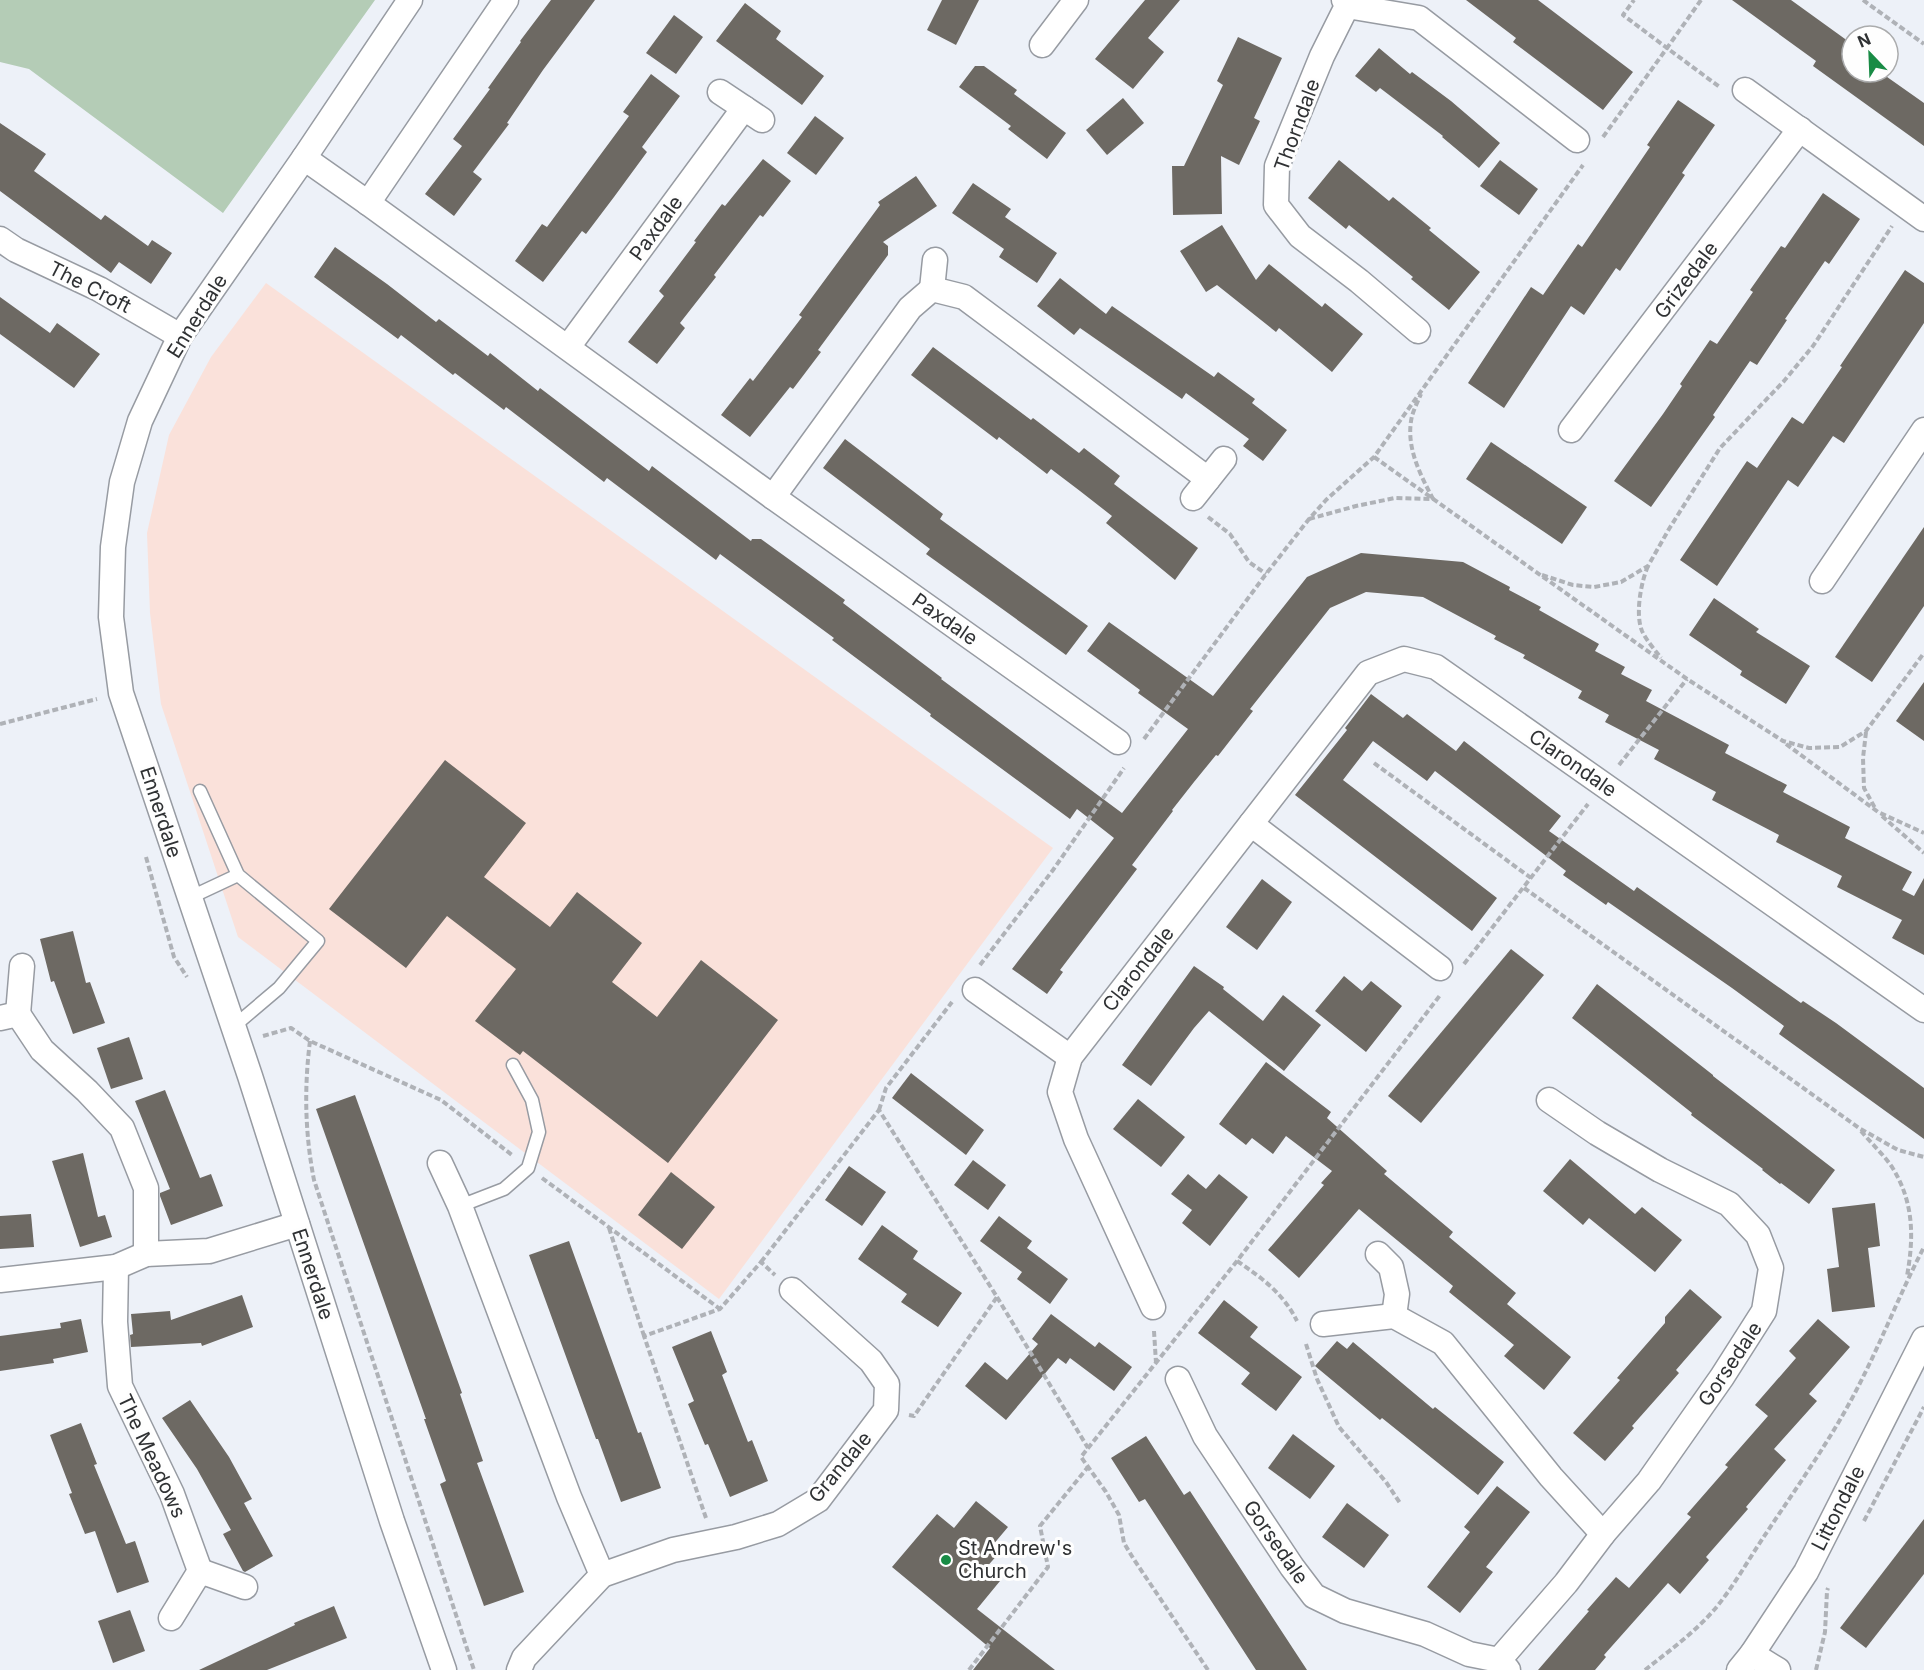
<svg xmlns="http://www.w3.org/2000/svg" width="1924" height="1670" font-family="Inter,sans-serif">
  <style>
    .education { fill: #fae1da }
    .green { fill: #b4ccb6 }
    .building { fill: #6d6963 }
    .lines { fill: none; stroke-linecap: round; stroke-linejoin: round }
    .service-casing { stroke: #979ba2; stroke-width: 15 }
    .minor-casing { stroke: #979ba2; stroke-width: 27 }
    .path { stroke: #afb2b7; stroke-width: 4; stroke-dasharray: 6 3; stroke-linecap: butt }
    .service { stroke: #fff; stroke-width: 12 }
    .minor { stroke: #fff; stroke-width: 24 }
    .poi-dot { fill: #188b45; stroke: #fefefe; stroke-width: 2 }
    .labels { text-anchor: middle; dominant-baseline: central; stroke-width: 6; stroke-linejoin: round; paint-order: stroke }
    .street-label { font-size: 20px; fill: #2f3133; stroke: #fefefe }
    .poi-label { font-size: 20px; fill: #2f3133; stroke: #fefefe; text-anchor: start }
  </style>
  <rect width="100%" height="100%" fill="#edf1f8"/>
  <polygon class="education" points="266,283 1053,848 719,1299 238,937 161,704 150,613 147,533 169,435 211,357"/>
  <polygon class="green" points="0,0 375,0 223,213 29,69 0,62"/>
  <g class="building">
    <polygon points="551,0 595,0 543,70 507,123 509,124 473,172 482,179 454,216 425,194 462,146 453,139 490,89 488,88 521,42 520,41"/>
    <polygon points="942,0 979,0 956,45 927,30"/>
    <polygon points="1145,0 1180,0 1148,38 1164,52 1133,89 1095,59"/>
    <polygon points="1466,0 1538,0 1633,72 1603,110 1513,42 1516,38"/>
    <polygon points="1732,0 1791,0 1852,44 1852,72 1880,72 1924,103 1924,146 1813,66 1816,61"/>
    <polygon points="745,3 781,31 776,39 824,76 802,105 716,41"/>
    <polygon points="674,15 703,37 676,74 646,53"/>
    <polygon points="1238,37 1282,58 1254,118 1260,121 1239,165 1221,156 1222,214 1173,215 1172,166 1184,166 1223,85 1217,81"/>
    <polygon points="1379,48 1410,74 1412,72 1451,101 1500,143 1479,168 1442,137 1443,136 1380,88 1376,92 1355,76"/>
    <polygon points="975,66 984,66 1017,90 1014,94 1066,133 1047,159 1008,129 1011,126 959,87"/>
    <polygon points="651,74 680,96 642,147 647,152 614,197 586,234 582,231 543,282 515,261 542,224 547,227 629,116 623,112"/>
    <polygon points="1123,98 1144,123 1107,155 1086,130"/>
    <polygon points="1678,100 1715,125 1682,173 1685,175 1620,271 1616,268 1584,315 1571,306 1504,408 1468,383 1531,287 1543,295 1578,244 1582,247 1650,147 1647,145"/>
    <polygon points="815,116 844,138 816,175 787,153"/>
    <polygon points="0,123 46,154 34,171 101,220 105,215 148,246 152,240 172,253 151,284 119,262 111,273 0,191"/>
    <polygon points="763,159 791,181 763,217 760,215 714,275 716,277 680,323 685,328 657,364 628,342 664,296 659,291 696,242 694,241 722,204 725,206"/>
    <polygon points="1339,160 1389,201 1393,197 1431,228 1429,230 1480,272 1449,310 1411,279 1413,277 1349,225 1346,229 1308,198"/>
    <polygon points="1500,160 1538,189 1519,215 1480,186"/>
    <polygon points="916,176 937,206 883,242 888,246 888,255 818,350 821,352 793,389 790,387 750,437 721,415 750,378 753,381 802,317 799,315 880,205 878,202"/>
    <polygon points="973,183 1011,209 1005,217 1057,253 1037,283 999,257 1004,249 952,213"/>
    <polygon points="1823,193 1860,219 1829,264 1825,261 1785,319 1787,320 1757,365 1750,361 1713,415 1715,417 1651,507 1614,481 1663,414 1682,386 1680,384 1710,340 1717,344 1753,292 1750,290 1781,246 1785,248"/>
    <polygon points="1222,225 1256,280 1269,264 1322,307 1325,303 1363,334 1332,372 1279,328 1276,332 1217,285 1206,292 1180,251"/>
    <polygon points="335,247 387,284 436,322 439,319 488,356 490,353 538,391 540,388 649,471 652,466 751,541 752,539 761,539 808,573 845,600 843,603 942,678 941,679 1122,813 1188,729 1138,693 1140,690 1087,651 1109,622 1213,696 1307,577 1361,553 1463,562 1510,587 1509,590 1541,607 1539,610 1599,644 1595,651 1625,667 1621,674 1652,690 1646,701 1729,745 1725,753 1787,785 1783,792 1850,827 1845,838 1912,872 1902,890 1914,896 1924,878 1924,955 1892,938 1902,920 1837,887 1842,876 1776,842 1779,835 1712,800 1716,792 1654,759 1659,750 1605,722 1609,715 1578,698 1582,691 1523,658 1525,655 1494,639 1496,636 1423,597 1366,592 1330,608 1250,709 1253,711 1218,756 1216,755 1194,782 1172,810 1173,811 1132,865 1137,869 1060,970 1063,972 1047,994 1012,969 1114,838 1077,809 1070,819 930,716 931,714 832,640 834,638 720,554 716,560 607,478 604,482 506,407 504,410 455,373 453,375 401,335 398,339 314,277"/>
    <polygon points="1905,270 1924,283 1924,323 1844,443 1833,436 1798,487 1788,480 1717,586 1680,560 1747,461 1757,468 1792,417 1803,424 1842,367 1840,366"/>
    <polygon points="1060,278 1106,314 1112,306 1214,377 1218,372 1255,399 1252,403 1287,430 1263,461 1243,446 1249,439 1186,393 1182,399 1080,328 1074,335 1037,306"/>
    <polygon points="0,297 50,333 57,323 100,354 74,388 0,334"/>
    <polygon points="933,347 1031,420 1033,418 1079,453 1084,448 1120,476 1114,484 1198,548 1175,580 1106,523 1112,516 1080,491 1051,469 1047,474 999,437 997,440 911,375"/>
    <polygon points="845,439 943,514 940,519 1088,626 1066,655 926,554 930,549 823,468"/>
    <polygon points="1491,442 1587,507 1562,544 1466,479"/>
    <polygon points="1924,527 1924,606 1872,682 1835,657"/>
    <polygon points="1714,598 1759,629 1756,632 1810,666 1786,704 1740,675 1742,671 1689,635"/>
    <polygon points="1924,682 1924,741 1896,721"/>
    <polygon points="1371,694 1403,718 1407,714 1456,751 1464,741 1561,816 1549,831 1634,891 1637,887 1801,1003 1803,1001 1836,1023 1924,1088 1924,1139 1779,1034 1784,1026 1732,988 1608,902 1606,905 1563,875 1566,871 1435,771 1427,781 1373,741 1343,780 1497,898 1472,931 1295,795 1347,730 1345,728"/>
    <polygon points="445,760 526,823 484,877 550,927 577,892 642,943 612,982 657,1017 701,960 778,1020 668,1163 523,1051 520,1055 475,1021 516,969 447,916 406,968 329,909"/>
    <polygon points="1262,879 1292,902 1257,950 1226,927"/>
    <polygon points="73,931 86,983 90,982 105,1023 73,1034 54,981 51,982 40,939"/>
    <polygon points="1511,949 1544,975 1421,1123 1388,1096"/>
    <polygon points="1194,966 1224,987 1223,989 1263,1021 1283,995 1321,1025 1284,1071 1209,1011 1194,1028 1151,1086 1122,1065"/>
    <polygon points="1344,976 1362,991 1371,981 1402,1006 1366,1052 1315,1011"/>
    <polygon points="1597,984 1713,1075 1713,1076 1835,1170 1809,1204 1781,1183 1780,1184 1762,1170 1763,1169 1691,1115 1692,1113 1572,1018"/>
    <polygon points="129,1037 143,1079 111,1089 97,1048"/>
    <polygon points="1266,1062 1331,1112 1327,1118 1387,1171 1384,1174 1453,1232 1449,1237 1516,1293 1507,1304 1571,1357 1544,1390 1504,1356 1514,1345 1449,1292 1453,1286 1359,1209 1299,1278 1268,1250 1324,1185 1321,1183 1332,1171 1286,1136 1273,1154 1252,1138 1246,1145 1219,1124"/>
    <polygon points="911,1073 984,1130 966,1155 892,1098"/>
    <polygon points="165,1090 200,1178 211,1174 223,1206 171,1225 160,1196 160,1193 170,1189 135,1101"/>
    <polygon points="355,1095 462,1393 460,1394 483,1461 477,1463 524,1592 484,1606 440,1484 446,1481 424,1419 426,1419 316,1109"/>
    <polygon points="1138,1099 1185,1137 1161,1167 1113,1129"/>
    <polygon points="83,1153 98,1217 105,1215 112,1237 80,1247 52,1161"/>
    <polygon points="1570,1159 1635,1214 1642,1207 1682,1240 1655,1272 1589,1218 1583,1225 1543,1191"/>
    <polygon points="973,1160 1006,1185 988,1210 954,1185"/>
    <polygon points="849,1166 886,1192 862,1226 825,1200"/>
    <polygon points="671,1172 715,1207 682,1249 638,1215"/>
    <polygon points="1188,1174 1206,1189 1219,1174 1248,1197 1210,1246 1182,1223 1192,1210 1171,1194"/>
    <polygon points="1875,1203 1880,1246 1868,1248 1875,1307 1832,1312 1827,1269 1839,1267 1832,1208"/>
    <polygon points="31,1214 34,1247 0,1249 0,1216"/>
    <polygon points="999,1216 1032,1241 1027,1248 1068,1279 1050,1304 1017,1279 1022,1272 980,1241"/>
    <polygon points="882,1225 918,1251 913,1259 962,1293 938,1327 901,1302 907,1294 858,1259"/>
    <polygon points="569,1241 638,1433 641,1432 661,1488 621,1502 598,1439 596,1439 529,1255"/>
    <polygon points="1690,1289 1722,1317 1676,1370 1679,1373 1632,1426 1634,1428 1605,1461 1573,1433 1620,1380 1617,1378 1665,1323 1665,1317"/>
    <polygon points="242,1295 253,1327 202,1346 201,1343 131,1347 130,1335 133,1334 131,1314 170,1311 171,1320"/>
    <polygon points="1224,1300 1258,1327 1250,1337 1302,1377 1276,1411 1241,1384 1250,1373 1198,1333"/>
    <polygon points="1051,1314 1095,1347 1099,1342 1132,1367 1114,1391 1070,1358 1066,1364 1058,1358 1006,1420 965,1386 985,1362 1007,1380 1038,1344 1032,1339"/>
    <polygon points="81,1319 88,1352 53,1359 54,1363 0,1371 0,1336 61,1328 60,1323"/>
    <polygon points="1818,1319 1850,1347 1809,1394 1817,1401 1774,1449 1786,1460 1746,1507 1748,1509 1706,1557 1709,1560 1680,1594 1668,1583 1604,1655 1606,1657 1595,1670 1538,1670 1589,1611 1587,1610 1616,1577 1629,1588 1691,1517 1687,1514 1728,1467 1725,1465 1768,1416 1755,1405 1796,1358 1789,1351"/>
    <polygon points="711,1331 727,1372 722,1375 748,1442 752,1440 768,1481 730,1497 708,1444 705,1445 688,1404 694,1401 672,1347"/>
    <polygon points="1337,1341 1347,1349 1353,1342 1433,1409 1435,1407 1504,1462 1478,1495 1382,1418 1380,1420 1315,1366"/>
    <polygon points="190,1400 229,1457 252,1499 244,1503 273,1556 245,1572 243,1571 223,1534 231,1530 197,1469 162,1418"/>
    <polygon points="81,1423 97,1464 94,1465 126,1544 135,1541 149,1582 117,1593 95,1531 85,1534 69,1494 72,1493 50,1435"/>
    <polygon points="1293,1434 1335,1466 1310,1499 1268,1468"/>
    <polygon points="1146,1436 1184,1495 1190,1491 1307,1670 1256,1670 1145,1499 1139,1502 1111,1458"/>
    <polygon points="1497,1486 1530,1512 1486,1567 1493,1572 1460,1613 1427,1587 1470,1532 1464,1527"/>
    <polygon points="976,1501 1008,1527 992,1546 999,1553 985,1569 1000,1581 977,1609 1055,1670 973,1670 990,1648 892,1567 937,1514 954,1528"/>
    <polygon points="1347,1503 1389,1535 1364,1568 1322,1537"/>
    <polygon points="1924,1519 1924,1574 1866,1648 1840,1628"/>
    <polygon points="334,1606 347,1638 267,1670 199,1670 295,1625 294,1623"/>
    <polygon points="130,1610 145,1651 113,1663 98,1621"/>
  </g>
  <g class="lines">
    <g class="service-casing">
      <g id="service">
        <polyline points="200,791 238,875 318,941 279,988 233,1027"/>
        <polyline points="189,898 238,875"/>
        <polyline points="460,1206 504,1189 528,1168 539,1132 532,1100 513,1065"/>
      </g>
    </g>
    <g class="minor-casing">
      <g id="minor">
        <polyline points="410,0 304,158 180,336 140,421 122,482 113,547 111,617 121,693 250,1076 392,1521 444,1670"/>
        <polyline points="1344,0 1347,6 1322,56 1277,166 1276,205 1300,236 1359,281 1418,331"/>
        <polyline points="1347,6 1419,18 1577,140"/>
        <polyline points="1042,45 1076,0"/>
        <polyline points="1745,90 1924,219"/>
        <polyline points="720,92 762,120"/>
        <polyline points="304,158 368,203 773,497 1118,742"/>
        <polyline points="368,203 506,0"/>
        <polyline points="0,239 16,250 99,289 180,336"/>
        <polyline points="932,289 935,260"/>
        <polyline points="568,347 744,108"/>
        <polyline points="1571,430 1800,129"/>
        <polyline points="773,497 910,308 932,289 964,297 1208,479"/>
        <polyline points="1193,498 1224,459"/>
        <polyline points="1822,581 1924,430"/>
        <polyline points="1251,824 1440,968"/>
        <polyline points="975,990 1070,1057"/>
        <polyline points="18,1014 22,966"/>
        <polyline points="0,1018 18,1014 42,1050 87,1091 122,1128 146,1188 146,1254"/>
        <polyline points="440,1163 460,1206 569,1497 602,1575"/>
        <polyline points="1378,1254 1391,1267 1397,1294 1394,1316"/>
        <polyline points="116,1267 115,1322 120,1386 172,1494 200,1571"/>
        <polyline points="0,1280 116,1267 146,1254 209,1251 297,1224"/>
        <polyline points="1153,1307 1076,1139 1060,1092 1070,1057 1368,673 1404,659 1436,667 1924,1010"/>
        <polyline points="1323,1324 1394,1316 1443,1343 1551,1477 1603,1534"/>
        <polyline points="1178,1379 1205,1436 1292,1567 1314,1596 1345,1611 1425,1634 1469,1654 1499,1660 1508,1670"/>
        <polyline points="171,1618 200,1571 245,1587"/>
        <polyline points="1752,1654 1778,1670"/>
        <polyline points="1499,1660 1566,1583 1603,1534 1649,1481 1722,1377 1764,1311 1771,1268 1758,1235 1729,1204 1660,1170 1597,1133 1549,1100"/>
        <polyline points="519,1670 524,1658 602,1575 673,1550 736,1537 778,1524 818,1500 886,1410 887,1384 871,1361 792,1290"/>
        <polyline points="1739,1670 1752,1654 1806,1572 1924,1339"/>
      </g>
    </g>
    <g class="path">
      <polyline points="1701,0 1667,48 1721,88"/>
      <polyline points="1863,0 1924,44"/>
      <polyline points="1603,137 1667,48 1623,15 1634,0"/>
      <polyline points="1374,457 1687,679 1783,741 1809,748 1840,747 1866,731 1924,653"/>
      <polyline points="1208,517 1230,534 1249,562 1266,574"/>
      <path d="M1309 519 1356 506 1395 498 1433 499C1420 474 1405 446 1412 416 1414 409 1418 401 1421 394"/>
      <path d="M1648 566C1641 582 1635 614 1642 631 1646 640 1655 650 1661 658"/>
      <polyline points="1542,575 1573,585 1594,587 1621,582 1648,566 1669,529 1720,448 1784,381 1813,346 1892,226"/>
      <polyline points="0,724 97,699"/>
      <polyline points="1866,732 1863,758 1864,788 1875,808"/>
      <polyline points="1144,739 1266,574 1309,519 1326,500 1374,457 1583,165"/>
      <polyline points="1786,744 1878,812 1924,833"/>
      <polyline points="1374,763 1531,878"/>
      <polyline points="1619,765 1687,679"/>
      <polyline points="1882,816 1924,853"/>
      <polyline points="146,857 174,957 187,977"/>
      <polyline points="1524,888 1859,1128 1898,1150 1924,1157"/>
      <polyline points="1464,964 1588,804"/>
      <polyline points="980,965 1053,870 1124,768"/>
      <polyline points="263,1036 291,1028 310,1041 441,1100 512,1155"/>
      <path d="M310 1041C304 1088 305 1134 314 1180L474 1670"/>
      <polyline points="879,1110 886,1088 952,1002"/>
      <path d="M1861 1131C1871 1143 1883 1154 1892 1167 1914 1202 1914 1237 1907 1276"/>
      <polyline points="542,1178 720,1309"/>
      <polyline points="609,1228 644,1336"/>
      <path d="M1237 1261C1262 1278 1283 1293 1297 1321"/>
      <polyline points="761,1262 879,1110 997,1297 914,1416 909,1415"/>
      <polyline points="997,1297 1088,1448"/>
      <polyline points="1154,1331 1156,1363"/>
      <polyline points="1306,1344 1317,1379 1339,1427 1386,1482 1400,1503"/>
      <polyline points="706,1518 644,1336 720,1309 761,1262 775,1275"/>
      <polyline points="1864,1521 1924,1407"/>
      <polyline points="969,1670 1048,1567 1040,1526 1088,1467"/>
      <polyline points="1208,1670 1133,1558 1124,1543 1119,1515 1106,1492 1081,1457 1237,1261 1441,994"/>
      <path d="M1645 1670C1669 1651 1694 1633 1714 1610 1732 1589 1747 1562 1763 1538 1796 1488 1833 1437 1860 1383 1883 1338 1901 1291 1924 1247"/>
      <polyline points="1816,1670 1825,1632 1827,1591 1828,1588"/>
    </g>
    <use href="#service" class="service"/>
    <use href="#minor" class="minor"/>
  </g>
  <circle class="poi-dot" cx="946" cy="1560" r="6"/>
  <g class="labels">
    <g class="street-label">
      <text transform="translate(1297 125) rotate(-70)">Thorndale</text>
      <text transform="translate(656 228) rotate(-54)">Paxdale</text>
      <text transform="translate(1686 280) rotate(-53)">Grizedale</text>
      <text transform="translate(90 287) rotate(27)">The Croft</text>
      <text transform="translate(197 316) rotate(-58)">Ennerdale</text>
      <text transform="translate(945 619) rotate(35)">Paxdale</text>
      <text transform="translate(1573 763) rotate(35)">Clarondale</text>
      <text transform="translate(161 812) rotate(72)">Ennerdale</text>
      <text transform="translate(1138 969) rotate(-52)">Clarondale</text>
      <text transform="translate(313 1274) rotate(72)">Ennerdale</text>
      <text transform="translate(1730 1364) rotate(-56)">Gorsedale</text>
      <text transform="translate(152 1456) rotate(65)">The Meadows</text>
      <text transform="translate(840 1467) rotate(-50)">Grandale</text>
      <text transform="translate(1838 1508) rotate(-63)">Littondale</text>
      <text transform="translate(1276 1542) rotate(55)">Gorsedale</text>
    </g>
    <g class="poi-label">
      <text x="958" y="1548">St Andrew's<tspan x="958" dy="23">Church</tspan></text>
    </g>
  </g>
  <g transform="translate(1870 54) rotate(337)"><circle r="28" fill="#fefefe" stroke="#abacad" stroke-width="1.5"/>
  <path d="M0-4.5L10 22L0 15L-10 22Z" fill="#188b45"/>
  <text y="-9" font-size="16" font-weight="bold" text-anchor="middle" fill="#2f3133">N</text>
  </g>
</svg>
